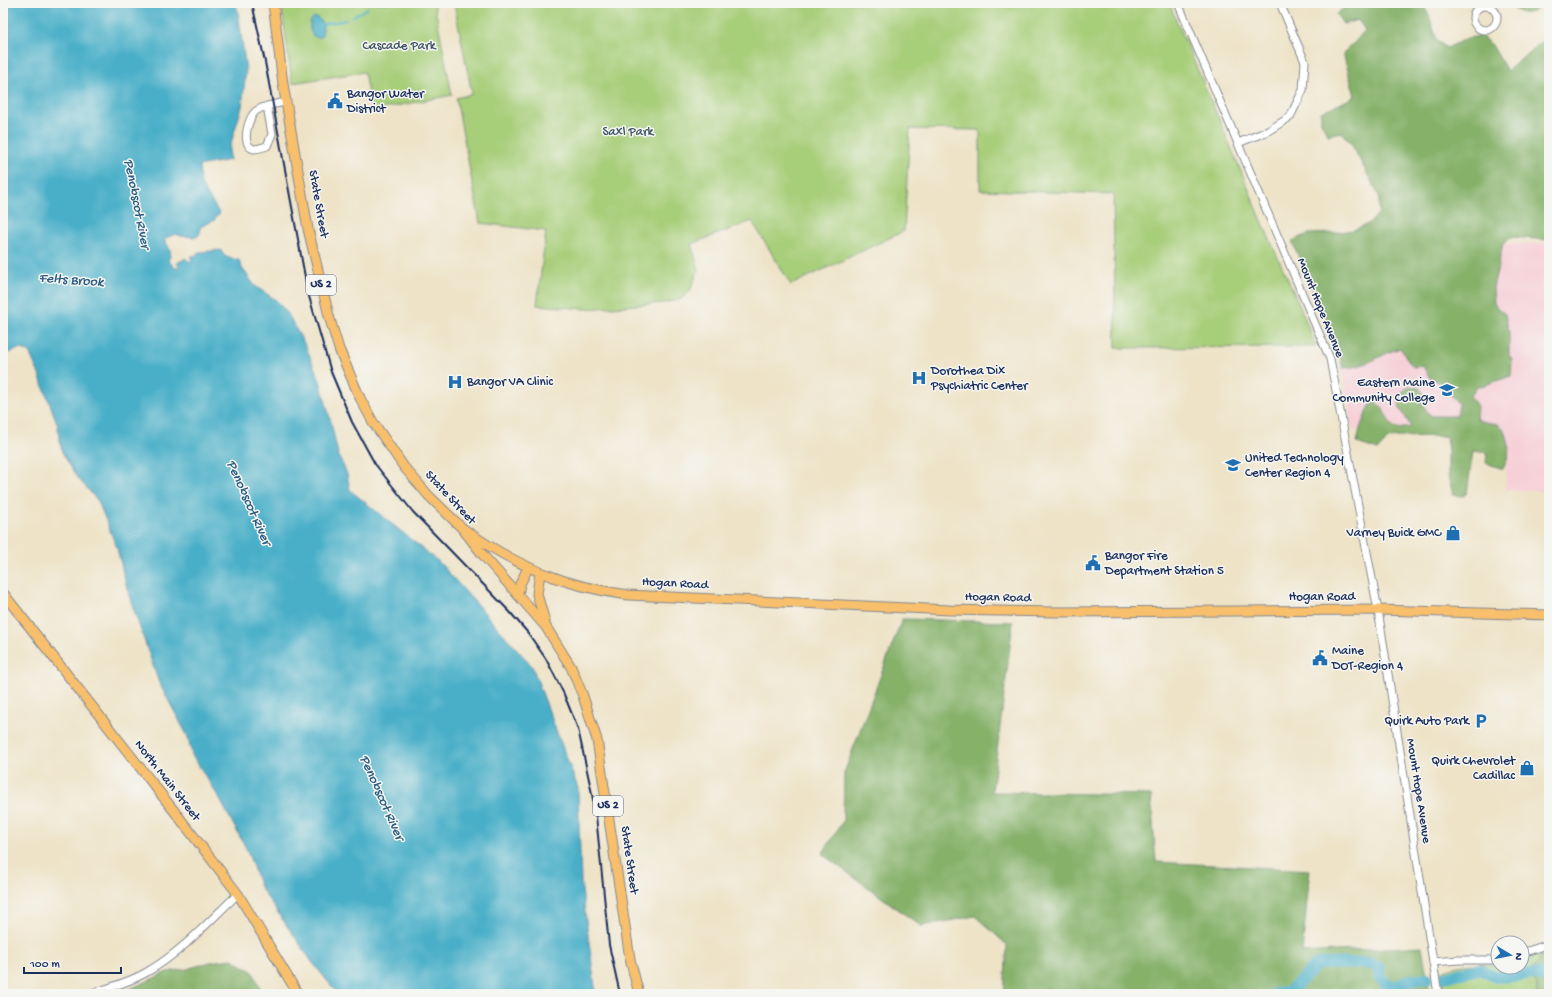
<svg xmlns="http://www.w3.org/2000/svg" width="1552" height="997" font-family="'Gochi Hand',sans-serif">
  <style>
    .built { fill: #f6cfd7 }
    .green { fill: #a7ce79; stroke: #617e6c }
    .forest { fill: #85b169; stroke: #507064 }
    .water { fill: #49afc8; stroke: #326f93 }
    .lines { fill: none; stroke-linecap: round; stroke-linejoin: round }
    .stream { stroke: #49afc8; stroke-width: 2 }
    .river { stroke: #49afc8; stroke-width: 12 }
    .minor-casing { stroke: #848992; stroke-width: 9 }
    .major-casing { stroke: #848992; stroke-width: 11 }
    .minor { stroke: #fff; stroke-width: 7 }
    .major { stroke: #f8bf6c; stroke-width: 9 }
    .rail { stroke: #1b2f5e; stroke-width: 2 }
    .labels { text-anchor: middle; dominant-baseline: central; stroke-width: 3; stroke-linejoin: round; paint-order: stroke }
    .shield { fill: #f6f6f2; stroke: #5d6b8a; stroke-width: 1 }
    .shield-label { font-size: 12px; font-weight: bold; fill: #1b2f5e }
    .park-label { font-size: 13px; fill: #3e5765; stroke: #f6f6f2 }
    .poi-label { font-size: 13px; fill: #1b2f5e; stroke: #f6f6f2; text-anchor: start }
    .street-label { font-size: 13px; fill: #1b2f5e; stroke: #f6f6f2 }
    .water-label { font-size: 14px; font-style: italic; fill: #2b5c83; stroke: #f6f6f2 }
  </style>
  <rect width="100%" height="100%" fill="#f6f6f2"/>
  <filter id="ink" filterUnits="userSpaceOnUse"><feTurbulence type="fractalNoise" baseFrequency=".025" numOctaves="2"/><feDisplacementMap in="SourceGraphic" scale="8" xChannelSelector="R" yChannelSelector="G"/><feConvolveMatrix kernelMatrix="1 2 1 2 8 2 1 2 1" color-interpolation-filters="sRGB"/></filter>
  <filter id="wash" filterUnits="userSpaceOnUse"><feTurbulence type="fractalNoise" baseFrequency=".012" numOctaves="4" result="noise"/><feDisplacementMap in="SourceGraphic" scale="16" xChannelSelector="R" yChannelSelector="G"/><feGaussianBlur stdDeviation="0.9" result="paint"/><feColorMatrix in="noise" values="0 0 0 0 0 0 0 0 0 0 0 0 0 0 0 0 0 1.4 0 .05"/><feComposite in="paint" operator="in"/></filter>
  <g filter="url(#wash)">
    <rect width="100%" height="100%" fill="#eee3c7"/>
    <polygon class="built" points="1549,243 1549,491 1506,490 1507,437 1353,430 1338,349 1294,246"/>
    <g class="green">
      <polygon points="281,3 434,3 452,95 371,111 364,72 292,83"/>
      <path d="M454 3H1169C1203 82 1237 161 1270 240 1286 276 1303 310 1316 347L1116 348 1113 194 980 190V130L910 129 904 231 791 285 752 221 691 244 699 269 690 291 681 299 664 303 586 309 537 305 546 231 480 223 456 98 472 94Z"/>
      <path d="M1542 954 1536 965 1537 994H1444L1440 972C1458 963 1479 963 1498 965V967H1522V959Z"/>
    </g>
    <g class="forest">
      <path d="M1350 3 1422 4 1429 15 1437 41 1447 48 1467 38 1481 36 1492 45 1507 71 1547 37 1549 34V240L1512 237 1503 244 1493 288 1494 302 1498 309 1505 314 1509 332V355L1512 360 1511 376 1476 388 1470 396 1477 406 1476 418C1481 423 1490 422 1497 424 1508 427 1510 447 1508 457 1507 461 1505 465 1503 469L1486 463 1487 453 1473 451 1467 493 1463 496 1453 495 1448 475V452L1446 436 1397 437 1388 439 1378 450 1357 443C1359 428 1365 413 1374 400L1383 409 1390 423 1397 429 1411 427 1400 408 1399 395 1407 388 1418 386 1423 393 1424 407 1431 416H1457L1459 404 1439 382 1429 377 1423 366 1413 367 1400 348C1379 355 1366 368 1343 368L1331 327 1314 293 1292 241 1309 234 1334 233 1354 230 1370 223 1379 213V196L1352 145 1341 132 1328 135 1321 122V112C1332 106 1344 103 1355 96L1343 53 1355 42 1365 30 1358 20 1343 24 1336 14Z"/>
      <path d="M1519 3H1549V21L1543 4C1532 13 1527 17 1514 9Z"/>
      <polygon points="902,619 1013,622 992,792 1151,795 1156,862 1310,870 1302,953 1422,946 1430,994 1004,994 1007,945 975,916 921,926 822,854 843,821 844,773"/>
      <polygon points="1549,950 1549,994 1537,994 1537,984 1528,972 1536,965 1542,954"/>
      <polygon points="232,959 253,972 263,994 119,994 167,972 187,969 210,962"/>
    </g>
    <g class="water">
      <path d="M3 3H235L238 11 246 70 242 107 231 143 229 156 230 160 199 166 201 185 220 214 215 217V220L200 227V233L197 237 181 236 175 234 164 239C168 247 174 252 168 260L175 268 179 267 177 263 186 258 189 262 192 260 190 256H194L200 252 221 250C224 259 231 258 239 260L242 268 255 286 276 300 288 314 306 347 320 381 331 422 338 454 347 474 350 490 439 562 532 666 578 788 581 882 596 994H338L312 962 260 887 247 850 218 796 192 755 188 737 159 683 129 596 117 548 98 501 76 476 62 452 57 423 38 372 29 352 25 350 19 349 3 355Z"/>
      <path d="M314 17H317C324 23 324 28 321 37L319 38 313 36 310 30V21Z"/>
    </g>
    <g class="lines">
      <g class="stream">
        <polyline points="352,17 368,8"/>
        <polyline points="323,24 346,20"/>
      </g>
      <g class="river">
        <polyline points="1445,977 1479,969 1496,977 1536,974 1549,979"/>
        <polyline points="1274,994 1288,993 1318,964 1370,963 1379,968 1379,976 1386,984 1395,987 1410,980 1427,978"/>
      </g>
    </g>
  </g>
  <g filter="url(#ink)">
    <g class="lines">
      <g class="minor-casing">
        <g id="minor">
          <polyline points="1178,3 1330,359 1378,610 1438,994"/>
          <circle cx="1485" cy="18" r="12"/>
          <path d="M267 106 272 134 267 146C263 147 259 149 254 149 240 146 248 117 256 111 264 105 276 104 286 102"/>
          <polyline points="1238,143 1268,131 1290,117 1303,90 1305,62 1280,3"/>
          <polyline points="1522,953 1549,944"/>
          <polyline points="1433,962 1459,960 1498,960"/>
          <path d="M90 994C109 988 130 982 147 972 182 952 209 921 238 894"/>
        </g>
      </g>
      <g class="major-casing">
        <g id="major">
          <polyline points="273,3 283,84 308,229 329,316 339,349 360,398 373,422 404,467 429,496 462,528 483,555 546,627 571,667 583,696 597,740 630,959 639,994"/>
          <path d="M462 528C516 566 563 586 628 595L950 610 1056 612 1378 610 1549 615"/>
          <polyline points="540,573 537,594 545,622"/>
          <polyline points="3,593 175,812 238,894 298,994"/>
          <polyline points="518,595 520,584 528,568"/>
        </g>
      </g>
      <use href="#minor" class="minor"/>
      <use href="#major" class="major"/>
      <polyline class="rail" points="252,3 265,62 308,293 331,372 352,422 375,464 413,512 509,611 528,633 546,659 563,692 578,729 591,789 596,816 609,945 620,994"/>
    </g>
  </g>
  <defs>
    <g id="civic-bare" transform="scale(1.2)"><path d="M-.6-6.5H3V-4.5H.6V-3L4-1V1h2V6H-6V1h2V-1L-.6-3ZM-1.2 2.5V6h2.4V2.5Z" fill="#1f6fb2" stroke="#f6f6f2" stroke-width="2.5" paint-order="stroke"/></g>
    <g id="hospital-bare" transform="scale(1.2)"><path d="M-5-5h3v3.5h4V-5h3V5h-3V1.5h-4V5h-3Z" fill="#1f6fb2" stroke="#f6f6f2" stroke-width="2.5" paint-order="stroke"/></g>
    <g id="university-bare" transform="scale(1.2)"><path d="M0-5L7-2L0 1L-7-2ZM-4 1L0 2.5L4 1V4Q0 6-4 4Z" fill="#1f6fb2" stroke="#f6f6f2" stroke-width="2.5" paint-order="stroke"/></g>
    <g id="school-bare" transform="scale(1.2)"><path d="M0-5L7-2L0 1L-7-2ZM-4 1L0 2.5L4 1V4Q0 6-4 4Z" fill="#1f6fb2" stroke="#f6f6f2" stroke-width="2.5" paint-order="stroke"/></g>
    <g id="shop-bare" transform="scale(1.2)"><path d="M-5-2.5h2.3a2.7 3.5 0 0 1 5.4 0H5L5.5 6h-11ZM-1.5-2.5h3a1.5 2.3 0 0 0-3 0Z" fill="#1f6fb2" stroke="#f6f6f2" stroke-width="2.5" paint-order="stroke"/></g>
    <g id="parking-bare" transform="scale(1.2)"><path d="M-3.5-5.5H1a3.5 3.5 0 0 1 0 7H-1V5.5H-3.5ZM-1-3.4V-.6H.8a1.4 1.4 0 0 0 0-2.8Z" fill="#1f6fb2" stroke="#f6f6f2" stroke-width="2.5" paint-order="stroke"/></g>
  </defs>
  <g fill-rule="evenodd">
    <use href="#civic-bare" x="335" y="101"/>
    <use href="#hospital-bare" x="919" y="378"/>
    <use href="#hospital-bare" x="455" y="382"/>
    <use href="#university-bare" x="1447" y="390"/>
    <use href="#school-bare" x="1233" y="465"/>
    <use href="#shop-bare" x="1453" y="533"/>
    <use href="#civic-bare" x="1093" y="563"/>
    <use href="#civic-bare" x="1320" y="658"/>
    <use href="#parking-bare" x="1481" y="721"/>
    <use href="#shop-bare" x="1527" y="768"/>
  </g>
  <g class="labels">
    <g class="shield">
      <rect x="306" y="275" width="30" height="20" rx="3"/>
      <rect x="593" y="796" width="30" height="20" rx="3"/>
    </g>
    <g class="shield-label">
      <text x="321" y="285">US 2</text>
      <text x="608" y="806">US 2</text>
    </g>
    <g class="park-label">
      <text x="399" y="46">Cascade Park</text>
      <text x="628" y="132">Saxl Park</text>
    </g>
    <g class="poi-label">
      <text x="347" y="94">Bangor Water<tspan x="347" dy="15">District</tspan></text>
      <text x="931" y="371">Dorothea Dix<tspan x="931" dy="15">Psychiatric Center</tspan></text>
      <text x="467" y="382">Bangor VA Clinic</text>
      <text x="1435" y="383" text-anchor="end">Eastern Maine<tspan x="1435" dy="15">Community College</tspan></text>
      <text x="1245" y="458">United Technology<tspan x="1245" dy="15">Center Region 4</tspan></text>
      <text x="1441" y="533" text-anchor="end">Varney Buick GMC</text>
      <text x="1105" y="556">Bangor Fire<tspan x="1105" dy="15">Department Station 5</tspan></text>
      <text x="1332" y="651">Maine<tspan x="1332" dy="15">DOT-Region 4</tspan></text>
      <text x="1469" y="721" text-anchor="end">Quirk Auto Park</text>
      <text x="1515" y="761" text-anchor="end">Quirk Chevrolet<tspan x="1515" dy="15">Cadillac</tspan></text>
    </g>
    <g class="street-label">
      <text transform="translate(318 204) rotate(80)">State Street</text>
      <text transform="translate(1320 308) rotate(68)">Mount Hope Avenue</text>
      <text transform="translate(450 498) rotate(47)">State Street</text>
      <text transform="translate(675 584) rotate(3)">Hogan Road</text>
      <text x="1322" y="597">Hogan Road</text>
      <text transform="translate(998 598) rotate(1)">Hogan Road</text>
      <text transform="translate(167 781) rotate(52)">North Main Street</text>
      <text transform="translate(1418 791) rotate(81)">Mount Hope Avenue</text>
      <text transform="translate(629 860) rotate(82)">State Street</text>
    </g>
    <g class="water-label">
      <text transform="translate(136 204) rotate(79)">Penobscot River</text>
      <text transform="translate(71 281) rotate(4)">Felts Brook</text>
      <text transform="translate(248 503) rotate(66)">Penobscot River</text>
      <text transform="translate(381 798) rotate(66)">Penobscot River</text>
    </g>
  </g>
  <rect width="1552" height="997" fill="none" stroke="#f6f6f2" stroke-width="16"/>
  <g transform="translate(1510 955) rotate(100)"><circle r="19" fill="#f6f6f2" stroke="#9ea6b7"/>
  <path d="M0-3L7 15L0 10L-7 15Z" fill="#1f6fb2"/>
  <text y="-6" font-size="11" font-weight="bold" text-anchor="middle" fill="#1b2f5e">N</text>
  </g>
  <path d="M24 967v6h97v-6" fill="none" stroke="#1b2f5e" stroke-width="2"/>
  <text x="30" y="967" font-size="12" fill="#1b2f5e" stroke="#f6f6f2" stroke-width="3" paint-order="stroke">100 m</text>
</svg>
